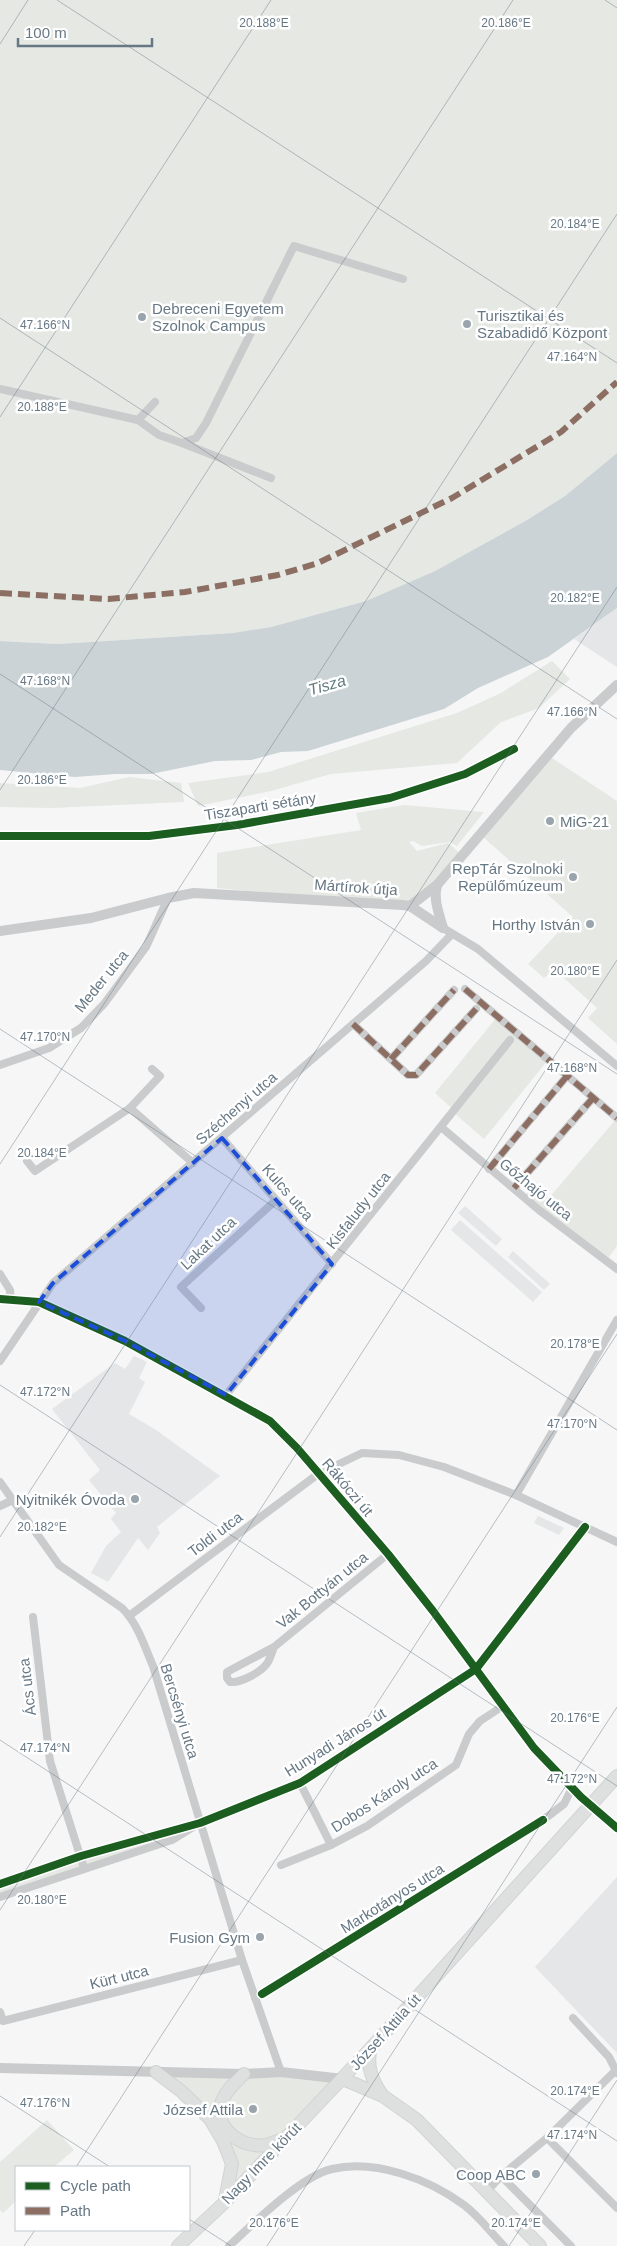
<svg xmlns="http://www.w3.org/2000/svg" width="617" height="2246" font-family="Helvetica,sans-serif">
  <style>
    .built { fill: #e5e6e7 }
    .green { fill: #e5e8e3 }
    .water { fill: #cbd3d6 }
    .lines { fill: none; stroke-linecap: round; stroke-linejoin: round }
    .primary-casing { stroke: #d2d3d4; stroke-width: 14 }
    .minor { stroke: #c9cbcc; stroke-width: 8 }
    .tertiary { stroke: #c9cbcc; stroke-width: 10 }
    .primary { stroke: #dedfdf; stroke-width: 12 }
    .quiet { stroke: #8d6e63; stroke-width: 6; stroke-dasharray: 12 6; stroke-linecap: butt }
    .cycleway-casing { stroke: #fff; stroke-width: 11 }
    .cycleway { stroke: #1b5e20; stroke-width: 8 }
    .marked { fill: #1d4ed8; fill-opacity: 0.2; stroke: #1d4ed8; stroke-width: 4; stroke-dasharray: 10 6; stroke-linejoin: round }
    .ticks { fill: none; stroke: #677885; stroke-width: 1; stroke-opacity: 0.45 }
    .poi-dot { fill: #99a4ad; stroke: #fff; stroke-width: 2 }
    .labels { text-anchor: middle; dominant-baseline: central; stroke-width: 5; stroke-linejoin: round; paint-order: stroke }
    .poi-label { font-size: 15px; fill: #677885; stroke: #fff; text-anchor: end }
    .street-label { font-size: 15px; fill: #677885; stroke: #fff }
    .water-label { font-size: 16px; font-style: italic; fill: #637980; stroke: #fff }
    .ticks-label { font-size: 12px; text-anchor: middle; fill: #677885; stroke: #fff; stroke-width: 5; stroke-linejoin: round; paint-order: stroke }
  </style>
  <rect width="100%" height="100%" fill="#f6f6f6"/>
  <g class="built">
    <polygon points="617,608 617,667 574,639"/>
    <polygon points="465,1206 502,1239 496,1246 458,1213"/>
    <polygon points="460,1220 542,1292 533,1302 451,1230"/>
    <polygon points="513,1251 550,1284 544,1290 508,1257"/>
    <polygon points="134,1356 147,1362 139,1378 145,1382 129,1414 156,1430 220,1476 157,1527 160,1533 148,1550 138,1538 108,1582 91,1573 106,1546 121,1532 111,1519 116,1513 89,1480 100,1470 52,1409 115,1363 125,1369"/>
    <polygon points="538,1516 564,1528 559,1535 534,1523"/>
    <polygon points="617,1877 617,2053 535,1967"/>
  </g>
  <g class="green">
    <polygon points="0,0 617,0 617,453 565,496 527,520 435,571 366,601 271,627 233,633 58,644 0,641"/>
    <polygon points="552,661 570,679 539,708 501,722 457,763 331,774 271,791 198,806 188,783 268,772 457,713 501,693"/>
    <polygon points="552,758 617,801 617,1044 588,1018 597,1008 554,969 544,978 528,964 573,917 483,837"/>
    <polygon points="129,777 181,783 184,802 52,808 0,807 0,783 80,788"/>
    <polygon points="404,805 484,812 457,846 450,842 422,846 413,841 409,842 417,851 448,843 462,855 410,906 217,888 217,853 361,830 356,813"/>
    <polygon points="497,1017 548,1060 484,1139 453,1112 454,1110 435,1093"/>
    <polygon points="617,1118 617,1246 609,1257 603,1259 524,1197 533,1185 549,1198"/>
    <polygon points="200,1823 172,1840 0,1897 0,1884"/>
    <polygon points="156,2072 343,2079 225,2202 230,2179 223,2141"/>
    <polygon points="47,2120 74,2150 54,2167 16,2167 16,2201 3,2213 0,2210 0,2162"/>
  </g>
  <polygon class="water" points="617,453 617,608 548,657 478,688 444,709 308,751 281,752 251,760 215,761 151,774 115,774 75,777 0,770 0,641 58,644 233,633 271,627 366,601 435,571 527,520 565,496"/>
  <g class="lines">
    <g class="primary-casing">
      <g id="primary">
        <path d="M371 2048C366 2066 372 2080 382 2095"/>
        <polyline points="156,2072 181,2091 210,2119 223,2141 232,2164 225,2200"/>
        <path d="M244 2074C236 2082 226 2090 222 2101 212 2128 242 2149 266 2145 271 2144 276 2141 281 2140"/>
        <polyline points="343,2079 383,2096 417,2120 540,2246"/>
        <polyline points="178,2246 225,2202 371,2048 617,1776"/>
      </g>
    </g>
    <g class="minor">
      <polyline points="0,389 138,420 159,435 182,443 196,438 206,423 294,246 403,279"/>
      <polyline points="138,420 155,402"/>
      <polyline points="182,443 271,478"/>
      <polyline points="443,928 478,949 617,1066"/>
      <polyline points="465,989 617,1118"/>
      <polyline points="353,1024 408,1075 416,1075 476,1009"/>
      <polyline points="391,1059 454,990"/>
      <polyline points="0,1065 49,1048 81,1028 104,1004 146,947 168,898"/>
      <polyline points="130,1108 193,1163"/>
      <polyline points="441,1127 539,1210 617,1269"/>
      <polyline points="222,1138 332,1264"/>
      <polyline points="27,1161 35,1171 130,1108 160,1076 152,1069"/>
      <polyline points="489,1169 567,1076"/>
      <polyline points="514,1188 593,1098"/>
      <polyline points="0,1274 10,1290 11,1300"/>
      <polyline points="0,1299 39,1302 125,1341 270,1421 297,1448 388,1554 433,1611 534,1748 581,1797 617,1828"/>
      <polyline points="201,1308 181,1287 276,1200"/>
      <polyline points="0,1361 53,1283 353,1024 426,961 452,934"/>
      <polyline points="226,1395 510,1040"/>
      <path d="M0 1482 59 1565 122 1608C138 1624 144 1645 153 1666L242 1960 281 2072"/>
      <polyline points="516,1495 617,1320"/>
      <polyline points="0,1506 13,1500"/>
      <polyline points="129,1616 318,1474 362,1453 399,1455 444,1467 516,1495 617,1542"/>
      <polyline points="33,1617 50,1761 84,1868"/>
      <path d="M274 1647C272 1652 270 1658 268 1662 262 1672 241 1683 230 1682L227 1678V1672L274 1647 388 1554"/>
      <polyline points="300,1783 331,1845"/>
      <polyline points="281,1865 331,1845 367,1826 456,1765 469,1734 480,1721 503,1706"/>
      <polyline points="0,1884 81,1856 200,1823 300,1783 476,1669 585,1527"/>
      <polyline points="0,1897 172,1840 193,1827"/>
      <polyline points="255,1998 543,1820 564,1804 572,1788"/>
      <polyline points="0,2012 3,2021 242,1960"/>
      <polyline points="573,2018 609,2057 617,2073"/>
      <polyline points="547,2138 617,2208"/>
      <polyline points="501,2176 571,2246"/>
      <polyline points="486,2192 501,2176 547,2138 615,2071"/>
      <path d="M229 2246C253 2224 301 2176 332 2169 375 2159 429 2179 464 2205 479 2216 491 2233 504 2246"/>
    </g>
    <g class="tertiary">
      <path d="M437 885C433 900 439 913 443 928"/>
      <polyline points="410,906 437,885 571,728 617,685"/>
      <polyline points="0,931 91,918 168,898 194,893 402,905 410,906 443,928"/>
      <polyline points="0,2068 244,2074 281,2072 343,2079"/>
    </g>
    <use href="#primary" class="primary"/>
    <g class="quiet">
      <polyline points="0,593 108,599 185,592 278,575 318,563 452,498 561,432 617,382"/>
      <polyline points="465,989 617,1118"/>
      <polyline points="353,1024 408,1075 416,1075 476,1009"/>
      <polyline points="391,1059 454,990"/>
      <polyline points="489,1169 567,1076"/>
      <polyline points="514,1188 593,1098"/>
    </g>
    <g class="cycleway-casing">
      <g id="cycleway">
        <polyline points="0,836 149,836 237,825 390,798 465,774 514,749"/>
        <polyline points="0,1299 39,1302 125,1341 270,1421 297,1448 388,1554 433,1611 534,1748 581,1797 617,1828"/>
        <polyline points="0,1884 81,1856 200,1823 300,1783 476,1669 585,1527"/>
        <polyline points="262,1994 543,1820"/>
      </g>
    </g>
    <use href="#cycleway" class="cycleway"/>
  </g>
  <path class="marked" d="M222 1138 332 1264 226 1395 125 1341 39 1302 53 1283Z"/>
  <path class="ticks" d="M57 0 617 363M605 0 617 8M0 44 28 0M0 318 617 719M0 417 271 0M0 674 617 1074M0 790 513 0M0 1029 617 1430M0 1164 617 214M0 1385 617 1786M0 1537 617 587M0 1740 617 2141M0 1910 617 960M0 2096 110 2167M76 2167 617 1334M189 2219 231 2246M24 2246 35 2230M267 2246 617 1707M509 2246 617 2080"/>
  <g class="poi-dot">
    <circle cx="142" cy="317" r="5"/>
    <circle cx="467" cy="324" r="5"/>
    <circle cx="550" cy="821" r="5"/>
    <circle cx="573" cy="877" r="5"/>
    <circle cx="590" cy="924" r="5"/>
    <circle cx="135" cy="1499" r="5"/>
    <circle cx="260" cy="1937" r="5"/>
    <circle cx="253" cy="2109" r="5"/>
    <circle cx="536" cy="2174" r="5"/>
  </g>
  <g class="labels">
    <g class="poi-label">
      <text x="152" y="308" text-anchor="start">Debreceni Egyetem<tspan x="152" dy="17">Szolnok Campus</tspan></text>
      <text x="477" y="315" text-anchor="start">Turisztikai és<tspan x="477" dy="17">Szabadidő Központ</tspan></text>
      <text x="560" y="821" text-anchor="start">MiG-21</text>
      <text x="563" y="868">RepTár Szolnoki<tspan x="563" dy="17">Repülőmúzeum</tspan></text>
      <text x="580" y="924">Horthy István</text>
      <text x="125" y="1499">Nyitnikék Óvoda</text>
      <text x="250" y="1937">Fusion Gym</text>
      <text x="243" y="2109">József Attila</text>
      <text x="526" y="2174">Coop ABC</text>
    </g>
    <g class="street-label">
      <text transform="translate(260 806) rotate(-9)">Tiszaparti sétány</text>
      <text transform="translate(356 887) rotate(4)">Mártírok útja</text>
      <text transform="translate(101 981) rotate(-51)">Meder utca</text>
      <text transform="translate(236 1108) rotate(-41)">Széchenyi utca</text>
      <text transform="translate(536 1189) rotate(39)">Gőzhajó utca</text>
      <text transform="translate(288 1192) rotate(49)">Kulcs utca</text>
      <text transform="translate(358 1210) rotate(-52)">Kisfaludy utca</text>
      <text transform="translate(208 1243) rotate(-43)">Lakat utca</text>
      <text transform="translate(348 1487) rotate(50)">Rákóczi út</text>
      <text transform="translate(215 1534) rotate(-37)">Toldi utca</text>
      <text transform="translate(322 1590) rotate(-39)">Vak Bottyán utca</text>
      <text transform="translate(27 1687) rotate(-97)">Ács utca</text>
      <text transform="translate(180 1711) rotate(73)">Bercsényi utca</text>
      <text transform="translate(335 1742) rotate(-32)">Hunyadi János út</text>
      <text transform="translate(384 1795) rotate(-33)">Dobos Károly utca</text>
      <text transform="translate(392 1898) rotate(-32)">Markotányos utca</text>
      <text transform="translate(119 1977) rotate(-14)">Kürt utca</text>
      <text transform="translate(385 2032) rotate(-48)">József Attila út</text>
      <text transform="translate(261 2163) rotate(-46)">Nagy Imre körút</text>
    </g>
    <g class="water-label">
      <text transform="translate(327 685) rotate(-16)">Tisza</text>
    </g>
  </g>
  <g class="ticks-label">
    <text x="506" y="27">20.186°E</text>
    <text x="264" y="27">20.188°E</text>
    <text x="575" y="228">20.184°E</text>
    <text x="45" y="329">47.166°N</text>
    <text x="572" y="361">47.164°N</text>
    <text x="42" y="411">20.188°E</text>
    <text x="575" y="602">20.182°E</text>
    <text x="45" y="685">47.168°N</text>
    <text x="572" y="716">47.166°N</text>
    <text x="42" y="784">20.186°E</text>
    <text x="575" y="975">20.180°E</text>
    <text x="45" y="1041">47.170°N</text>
    <text x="572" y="1072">47.168°N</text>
    <text x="42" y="1157">20.184°E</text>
    <text x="575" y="1348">20.178°E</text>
    <text x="45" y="1396">47.172°N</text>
    <text x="572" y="1428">47.170°N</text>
    <text x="42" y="1531">20.182°E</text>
    <text x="575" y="1722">20.176°E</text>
    <text x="45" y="1752">47.174°N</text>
    <text x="572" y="1783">47.172°N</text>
    <text x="42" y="1904">20.180°E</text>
    <text x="575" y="2095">20.174°E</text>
    <text x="45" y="2107">47.176°N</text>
    <text x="572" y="2139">47.174°N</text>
    <text x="274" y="2227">20.176°E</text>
    <text x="516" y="2227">20.174°E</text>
  </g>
  <rect x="15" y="2166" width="175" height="65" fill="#ffffff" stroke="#c2c9ce"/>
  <rect x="25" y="2182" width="25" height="8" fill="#1b5e20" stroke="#c2c9ce"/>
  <text x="60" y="2191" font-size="15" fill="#677885">Cycle path</text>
  <rect x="25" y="2207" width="25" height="8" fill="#8d6e63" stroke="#c2c9ce"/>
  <text x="60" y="2216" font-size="15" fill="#677885">Path</text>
  <path d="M18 38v8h134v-8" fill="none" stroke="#677885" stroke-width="2.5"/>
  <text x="25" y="38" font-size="15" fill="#677885" stroke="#ffffff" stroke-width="4" paint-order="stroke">100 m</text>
</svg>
